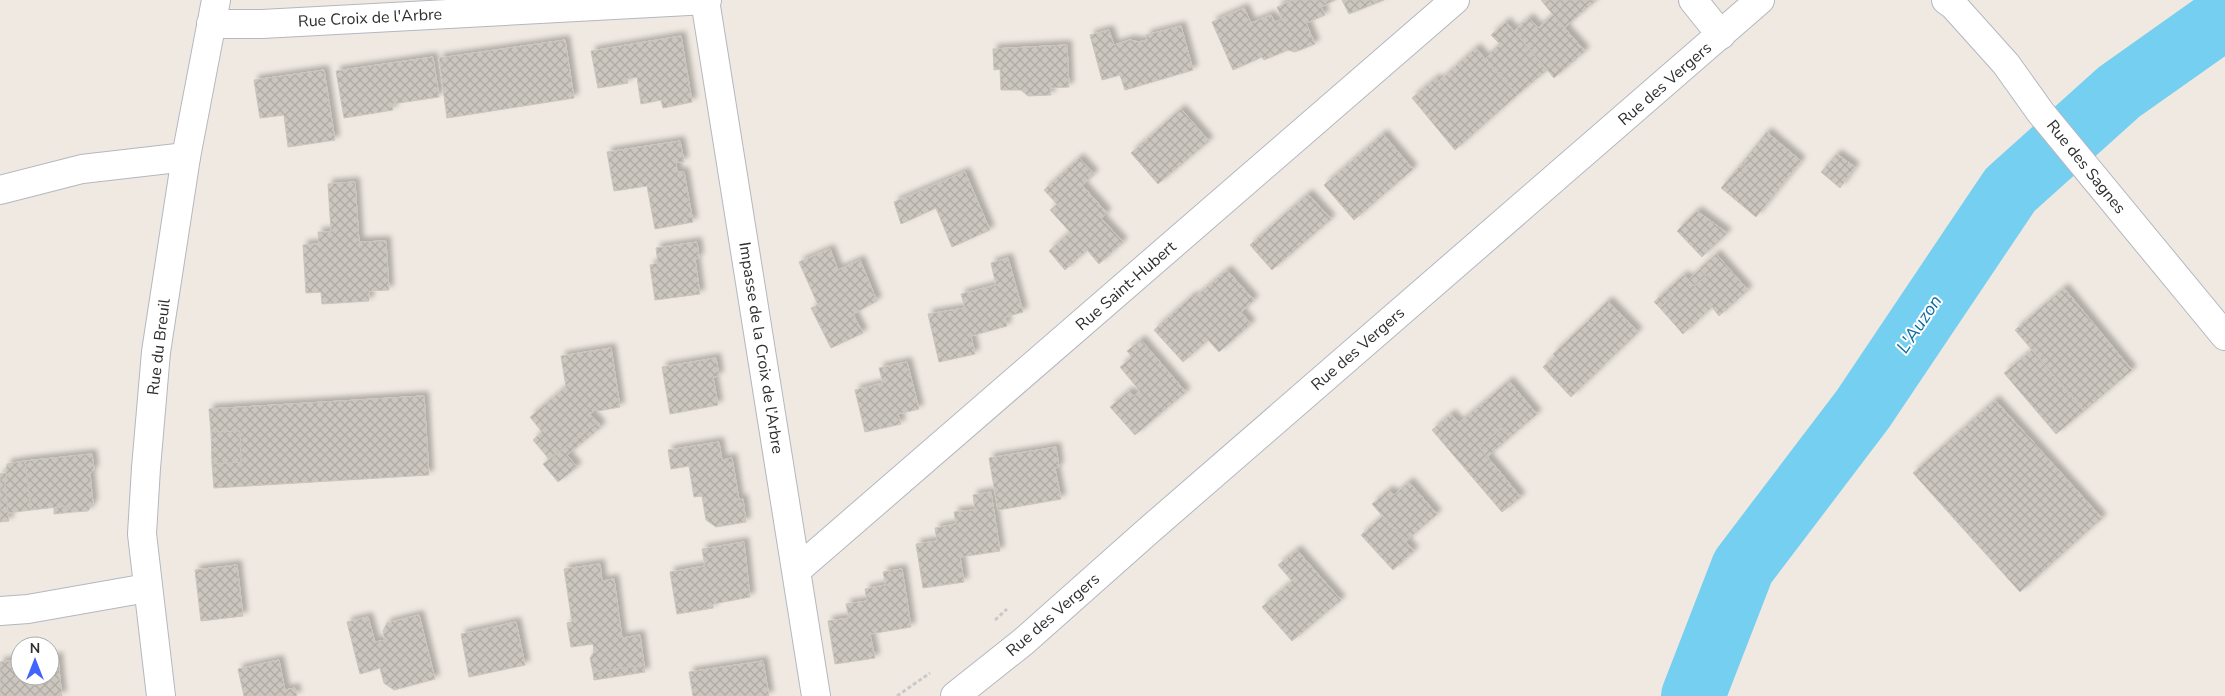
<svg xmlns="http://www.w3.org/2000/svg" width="2225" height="696" font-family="'Nunito Sans',sans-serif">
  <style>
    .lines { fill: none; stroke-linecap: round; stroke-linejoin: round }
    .river { stroke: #75cff0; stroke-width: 64 }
    .building { fill: url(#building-cross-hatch); stroke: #cbc5ba; filter: url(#shadow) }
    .minor-casing { stroke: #b4b7c1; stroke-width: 30 }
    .secondary-casing { stroke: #b4b7c1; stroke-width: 30 }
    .path { stroke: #c9c9c9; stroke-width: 3; stroke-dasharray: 4 2.5; stroke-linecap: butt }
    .minor { stroke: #fff; stroke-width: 28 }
    .secondary { stroke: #fff; stroke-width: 28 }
    .labels { text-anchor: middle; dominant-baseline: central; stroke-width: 4; stroke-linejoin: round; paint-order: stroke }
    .street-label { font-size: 16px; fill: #2e2e2e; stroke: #fff }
    .water-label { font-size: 18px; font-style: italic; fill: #0d6fa3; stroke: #fff }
  </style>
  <defs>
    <pattern id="building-cross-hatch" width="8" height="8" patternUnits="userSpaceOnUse" patternTransform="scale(1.25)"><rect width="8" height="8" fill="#cbc7bf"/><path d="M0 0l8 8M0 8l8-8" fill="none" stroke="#afaba4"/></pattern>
    <filter id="shadow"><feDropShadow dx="4.5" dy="-4.5" stdDeviation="2.5" flood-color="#0004"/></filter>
  </defs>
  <rect width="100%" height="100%" fill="#efe9e1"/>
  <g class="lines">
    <polyline class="river" points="1693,696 1743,567 1863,409 2010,190 2119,92 2225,17"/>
  </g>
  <g class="building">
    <polygon points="1293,0 1335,0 1321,7 1325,15 1306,23 1315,44 1295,52 1288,50 1264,60 1262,57 1233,70 1212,22 1244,8 1251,23 1271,15 1275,22 1282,19 1277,7"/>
    <polygon points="1342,0 1384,0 1349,14"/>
    <polygon points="1541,0 1593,0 1595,1 1564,28"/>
    <polygon points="1553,15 1585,51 1554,78 1514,31 1529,18 1538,28"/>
    <polygon points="1506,22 1547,70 1517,95 1485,59 1500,44 1491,35"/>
    <polygon points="1181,26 1193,70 1125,90 1120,75 1102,80 1090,35 1109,30 1114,45 1130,40 1139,42 1147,40 1146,35"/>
    <polygon points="681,36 692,102 663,108 661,100 641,104 637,77 627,79 628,83 598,88 591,51"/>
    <polygon points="565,40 574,98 447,118 439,58"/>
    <polygon points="1067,45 1069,87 1050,88 1051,95 1028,96 1021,90 1001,90 1000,69 994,70 993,49"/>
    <polygon points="1476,48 1517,95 1455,150 1412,98 1436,78 1438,82"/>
    <polygon points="433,57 439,97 392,104 393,110 344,118 336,71"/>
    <polygon points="324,70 335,140 288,147 284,115 260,118 254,80"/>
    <polygon points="1181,109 1209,141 1158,184 1131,153"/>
    <polygon points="1767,132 1801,161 1756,217 1726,192 1747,167 1742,163"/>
    <polygon points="1383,134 1413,169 1354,220 1324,185"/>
    <polygon points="680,141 684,162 676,162 677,172 684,172 693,222 655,229 647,186 614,191 607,152"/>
    <polygon points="1837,154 1855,167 1840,188 1821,172"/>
    <polygon points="1079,158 1094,174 1082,185 1107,213 1101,218 1123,242 1099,264 1087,250 1065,270 1049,251 1070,232 1050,210 1057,204 1044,190"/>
    <polygon points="1742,163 1747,167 1726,192 1721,188"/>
    <polygon points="965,172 990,230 952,247 936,208 901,224 894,202"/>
    <polygon points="355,182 359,242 386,241 389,290 369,291 369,301 322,304 321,292 306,293 303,245 319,244 318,232 331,232 328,184"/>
    <polygon points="1308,194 1331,219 1272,270 1250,245"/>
    <polygon points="1697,211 1727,233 1702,257 1677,231"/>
    <polygon points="697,242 699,258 695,259 700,294 655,300 650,265 658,263 656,248"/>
    <polygon points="830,249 838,270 860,260 877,301 853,314 863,333 831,348 811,308 818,305 799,262"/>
    <polygon points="1716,254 1748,290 1719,316 1712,307 1683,334 1660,308 1674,295 1668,289 1684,275 1694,286 1706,276 1700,269"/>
    <polygon points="1008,258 1023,312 1005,317 1007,326 971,336 975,354 939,362 928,314 965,308 961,294 996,285 991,263"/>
    <polygon points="1700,269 1706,276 1694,286 1688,280"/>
    <polygon points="1227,270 1254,300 1241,312 1251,324 1219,352 1208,340 1183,362 1154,330 1192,296 1194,298"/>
    <polygon points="2064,288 2132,370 2084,411 2015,330"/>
    <polygon points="1668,289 1674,295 1660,308 1654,302"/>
    <polygon points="1608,301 1612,305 1592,325 1588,321"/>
    <polygon points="1612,305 1638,332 1571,397 1543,367 1555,356 1553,354 1588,321 1592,325"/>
    <polygon points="1141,340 1186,392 1135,435 1110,407 1129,391 1134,396 1140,391 1120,367 1132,357 1127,351"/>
    <polygon points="611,348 620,407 598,411 596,409 590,414 598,422 549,459 533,440 542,432 530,417 566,387 561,356"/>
    <polygon points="2032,350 2084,411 2056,434 2004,373"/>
    <polygon points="716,358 719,376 713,377 718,405 670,414 662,367"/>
    <polygon points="907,362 919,409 898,414 901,424 865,432 855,390 883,383 879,368"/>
    <polygon points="1509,381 1537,414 1510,437 1502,428 1479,447 1521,497 1502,512 1432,430 1451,414 1459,423"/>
    <polygon points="424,396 429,475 214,488 212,464 241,462 240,431 211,432 209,409"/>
    <polygon points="1995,400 2102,518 2020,592 1913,473"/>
    <polygon points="598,422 601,427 567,455 577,467 558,482 543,464"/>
    <polygon points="1502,428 1510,437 1487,457 1479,447"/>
    <polygon points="240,431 241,462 212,464 211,432"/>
    <polygon points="719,442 722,460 732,458 739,500 743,499 746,522 716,527 706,520 702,496 694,497 689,466 671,469 668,450"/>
    <polygon points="1056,447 1059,467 1055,468 1061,499 998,510 989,458"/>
    <polygon points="92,454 94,469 90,474 93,503 88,511 73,512 66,506 31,510 25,461"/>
    <polygon points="25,461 31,510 8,513 5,486 7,464"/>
    <polygon points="6,473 5,486 9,521 0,522 0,474"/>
    <polygon points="1409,482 1437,514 1405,542 1372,504 1389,490 1394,495"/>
    <polygon points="991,492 1000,551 960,557 964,582 923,588 916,544 937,541 935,528 956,524 954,512 975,510 973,495"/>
    <polygon points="66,506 73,512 54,514 54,508"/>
    <polygon points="1383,516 1414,551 1393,570 1361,535"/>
    <polygon points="744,542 750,597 713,604 713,608 677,614 670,572 705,566 702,549"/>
    <polygon points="1297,550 1341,600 1292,641 1262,607 1292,581 1278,565"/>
    <polygon points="600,564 602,581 614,579 622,638 640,635 644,665 593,672 590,658 594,652 593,644 571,647 567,623 572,622 564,569"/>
    <polygon points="237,565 243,616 201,621 195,570"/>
    <polygon points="902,569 911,627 870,634 875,658 835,664 828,621 849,618 846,604 867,601 865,589 886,585 883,572"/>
    <polygon points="419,615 435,679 394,690 384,683 380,668 360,674 347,622 368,617 375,642 385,640 383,631 387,623"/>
    <polygon points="516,622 525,665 469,677 461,634"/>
    <polygon points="58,657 60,679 54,680 50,658"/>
    <polygon points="20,660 20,668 12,670 11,661"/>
    <polygon points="279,660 285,690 295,688 297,696 244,696 238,669"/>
    <polygon points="11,661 12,670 20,668 20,676 50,676 50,664 52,664 54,680 60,679 62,696 0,696 0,662"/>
    <polygon points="763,661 769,696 693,696 689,672"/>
    <polygon points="644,665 645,672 594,680 593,672"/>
  </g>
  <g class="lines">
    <g class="minor-casing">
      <g id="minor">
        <polyline points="705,0 816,696"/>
        <polyline points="1693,0 1721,35"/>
        <polyline points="1946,0 1953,5 2006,64 2041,113 2225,336"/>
        <polyline points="211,24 262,24 707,0"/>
        <polyline points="0,190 82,169 186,157"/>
        <polyline points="797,570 1455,0"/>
        <polyline points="0,611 28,609 147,588"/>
        <polyline points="161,696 142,534 146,468 156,352 186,157 216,0"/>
      </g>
    </g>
    <g class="secondary-casing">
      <polyline id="secondary" points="955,696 1023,642 1148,531 1760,0"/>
    </g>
    <g class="path">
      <polyline points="995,620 1007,609"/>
      <polyline points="897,696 930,673"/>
    </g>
    <use href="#minor" class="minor"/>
    <use href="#secondary" class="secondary"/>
  </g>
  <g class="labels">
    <g class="street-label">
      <text transform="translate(370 18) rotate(-3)">Rue Croix de l'Arbre</text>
      <text transform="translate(1665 84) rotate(-41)">Rue des Vergers</text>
      <text transform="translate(2086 167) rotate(51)">Rue des Sagnes</text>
      <text transform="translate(1126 286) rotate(-41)">Rue Saint-Hubert</text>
      <text transform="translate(159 347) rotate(-83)">Rue du Breuil</text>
      <text transform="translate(761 348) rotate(81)">Impasse de la Croix de l’Arbre</text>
      <text transform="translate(1358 349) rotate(-41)">Rue des Vergers</text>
      <text transform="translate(1053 615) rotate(-41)">Rue des Vergers</text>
    </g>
    <g class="water-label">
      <text transform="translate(1919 324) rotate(-56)">L'Auzon</text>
    </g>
  </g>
  <g transform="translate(35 661)"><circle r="24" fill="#ffffff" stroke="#ababab"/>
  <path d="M0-4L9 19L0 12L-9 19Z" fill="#4264fb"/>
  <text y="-8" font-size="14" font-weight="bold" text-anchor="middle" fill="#2e2e2e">N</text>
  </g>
</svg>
